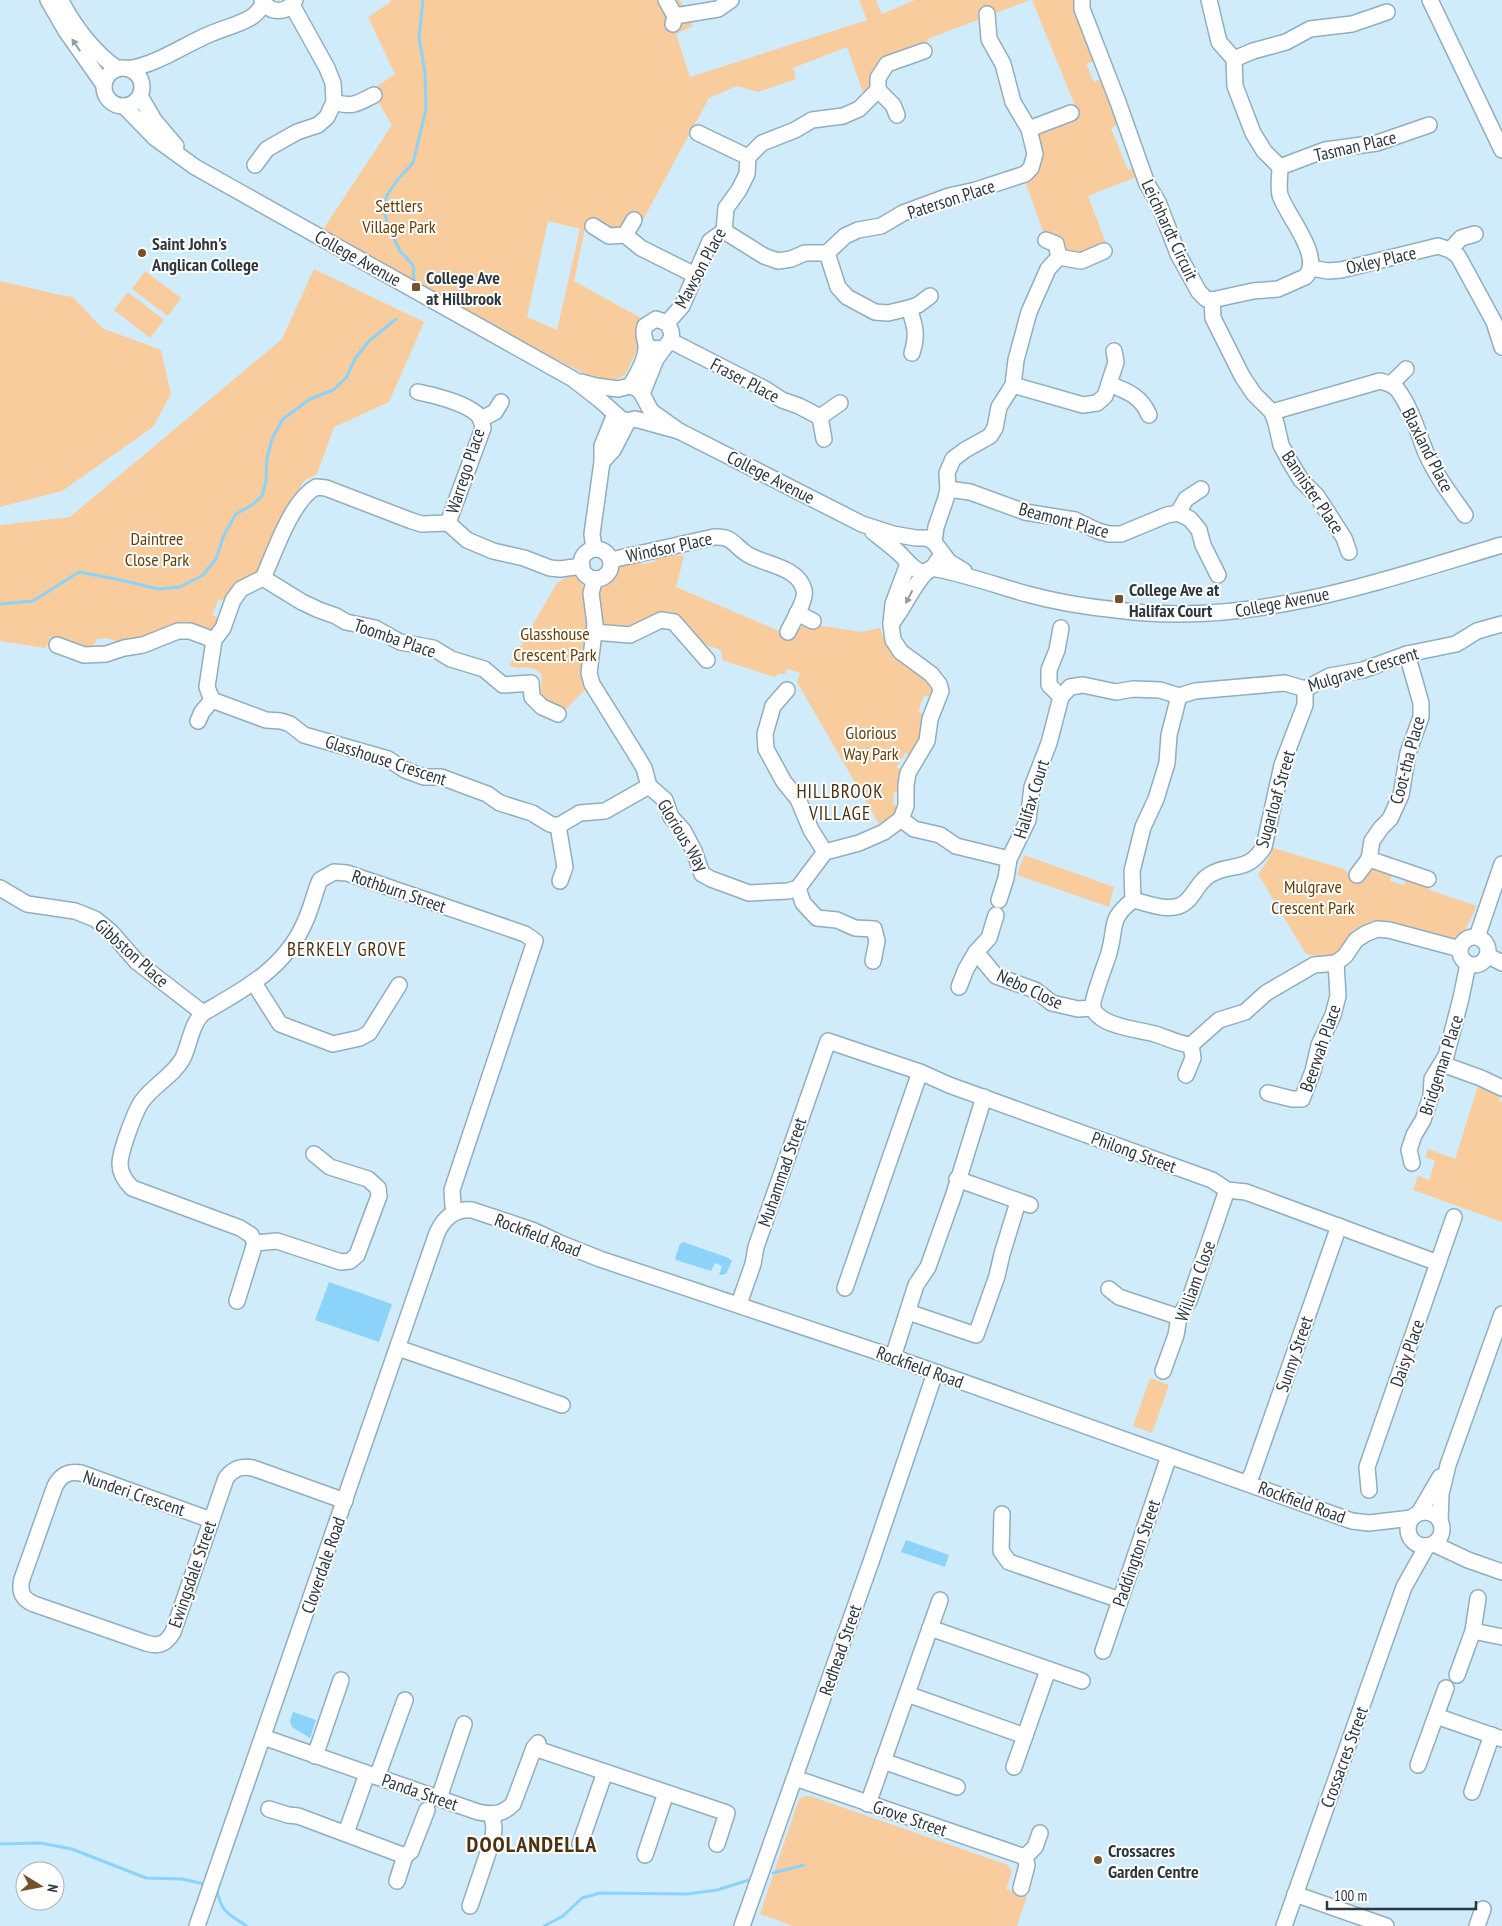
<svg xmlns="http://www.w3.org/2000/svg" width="1502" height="1926" font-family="'PT Sans Narrow',sans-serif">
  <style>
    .green { fill: #f8cc9c; fill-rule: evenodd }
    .water { fill: #8cd3fa }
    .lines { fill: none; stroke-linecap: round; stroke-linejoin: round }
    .stream { stroke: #8cd3fa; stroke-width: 3 }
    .minor-casing { stroke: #93adbc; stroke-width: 18 }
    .minor { stroke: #fff; stroke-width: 15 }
    .oneway { fill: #969c9e }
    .poi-dot { fill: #74512a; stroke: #fff; stroke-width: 2 }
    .labels { text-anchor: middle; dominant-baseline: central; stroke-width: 4; stroke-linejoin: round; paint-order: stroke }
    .street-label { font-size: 18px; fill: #2d383e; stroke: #fff }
    .park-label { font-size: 18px; fill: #663f05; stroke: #fff }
    .poi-label { font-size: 18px; font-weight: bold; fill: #2d383e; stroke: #fff; text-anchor: start }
    .neighbourhood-label { font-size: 19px; letter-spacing: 1px; fill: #4d3212; stroke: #fff }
    .district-label { font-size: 22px; font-weight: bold; letter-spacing: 1px; fill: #4d3212; stroke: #fff }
  </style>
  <rect width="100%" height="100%" fill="#d0ecfb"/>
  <g class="green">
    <path d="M390 0H680L693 26 676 34 690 77 867 20 859 0H876L882 14 915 0H1030L928 39 924 51 887 64 864 95 847 47 793 68 796 79 758 92 737 86 709 98 632 240 590 219 586 224 574 281 641 318 636 335 639 346 625 375 610 382 595 379 318 237 392 125 371 90 395 74 368 17 391 2ZM548 221 580 229 557 330 527 317Z"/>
    <path d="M1032 0H1082L1144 174 1088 196 1109 251 1081 261 1046 240 1025 181 1041 154 1039 133 1078 113ZM1094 61 1101 79 1094 82 1086 64ZM1119 124 1135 167 1128 170 1111 128Z"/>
    <polygon points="314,269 424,322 389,402 334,427 317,474 304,481 267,545 260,568 251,577 237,582 230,589 225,601 219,599 212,615 220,618 215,628 208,632 123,643 106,638 97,639 91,649 87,650 50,637 46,648 0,641 0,525 70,517 282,339"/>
    <polygon points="145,271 181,298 168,316 132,289"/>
    <polygon points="0,281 60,295 73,297 102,328 161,350 171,394 153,427 62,491 0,507"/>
    <polygon points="128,292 164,320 150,338 114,310"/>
    <path d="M653 553 684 556 676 587 793 637 803 625H817L861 632 880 628C882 633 884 639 887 643 900 662 936 671 933 698L924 695 918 712 926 715 923 738 912 757 905 753 897 767 904 772 901 792H894L893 805 901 806 894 816 879 824 797 682 800 673 787 669 785 674H779L774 677 722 660V653L719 649 702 644 670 615 659 612 628 629 601 625 597 592 600 587 612 578 625 560 639 556 641 564 655 562Z"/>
    <path d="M575 574 581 579C585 596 587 616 586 633 586 656 577 665 585 690L564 711 540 698 542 675C530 662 523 671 509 666L557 583 569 576Z"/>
    <path d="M1273 848 1344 869 1357 882 1374 868 1393 872 1390 881 1404 885 1407 876 1430 884 1429 890 1477 906 1462 936C1446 947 1405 920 1384 921 1373 921 1355 926 1349 935 1342 944 1342 955 1329 957 1322 958 1313 955 1306 954L1258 874 1267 862Z"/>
    <polygon points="1024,855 1114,887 1109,907 1017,875"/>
    <polygon points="1479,1083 1501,1093 1499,1101 1502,1102 1502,1222 1413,1190 1418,1176 1429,1180 1435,1161 1425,1157 1428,1149 1455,1159"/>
    <polygon points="1150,1378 1169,1385 1152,1433 1133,1426"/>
    <polygon points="805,1796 810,1796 1008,1865 1012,1872 1006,1889 1027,1896 1017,1926 793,1926 760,1914 799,1799"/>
  </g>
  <g class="water">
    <polygon points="683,1242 729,1258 732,1261 726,1274 719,1275 722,1266 715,1263 711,1271 676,1260 675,1258 680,1244"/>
    <polygon points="329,1282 392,1304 379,1342 315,1320"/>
    <polygon points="906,1540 949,1555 945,1567 901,1552"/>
    <polygon points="293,1712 316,1720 310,1738 292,1727 290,1721"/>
  </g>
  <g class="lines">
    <g class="stream">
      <polyline points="414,281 413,265 400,251 390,230 384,212 387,195 398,179 413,163 426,109 425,73 419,37 423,0"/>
      <polyline points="0,604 33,601 79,572 121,580 158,589 180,587 203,575 216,559 224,535 236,514 252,505 262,496 266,481 267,458 272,439 283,419 310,399 333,390 346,378 355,359 368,342 396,319"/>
      <polyline points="0,1844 40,1843 72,1849 146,1878 182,1879 204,1884"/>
      <polyline points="773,1873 804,1865"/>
      <path d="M217 1890C221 1912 229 1915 247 1926"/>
      <polyline points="544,1926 563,1916 582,1898 600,1893 687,1894 717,1890 749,1880"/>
    </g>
    <g class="minor-casing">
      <g id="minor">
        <polyline points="48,0 66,31 104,85"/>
        <path d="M262 0C270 14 287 14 295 0"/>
        <polyline points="666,0 675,16 673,24"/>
        <path d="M1082 0V9L1118 102 1147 184 1158 202 1178 254 1199 292 1206 299 1212 300 1253 291 1278 289 1305 277C1325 258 1286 215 1280 195 1278 187 1280 175 1280 167L1264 151 1253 133 1235 86 1234 59 1219 42 1209 0"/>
        <polyline points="1430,0 1502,150"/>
        <path d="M61 1C74 26 94 53 118 69"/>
        <polyline points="675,16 718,9 731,0"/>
        <polyline points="1234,59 1253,51 1286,42 1310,29 1352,24 1387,12"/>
        <circle cx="123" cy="87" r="19"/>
        <path d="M128 69C158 64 182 46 210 34 224 28 238 25 250 18 256 15 260 9 264 4"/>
        <polyline points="878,90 878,78 887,64 924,51"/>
        <polyline points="140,96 154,120 176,146"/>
        <path d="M334 102C353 108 358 103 374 95"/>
        <polyline points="124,106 155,138 195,167 573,379 600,400 621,419 628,421 635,419 679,431"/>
        <polyline points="1029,129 1071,113"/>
        <polyline points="698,133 748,157"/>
        <polyline points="255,165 267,149 297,132 318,125 327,117 334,102 333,83 327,68 292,5"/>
        <polyline points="1280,167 1325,150 1377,143 1429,125"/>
        <polyline points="593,226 609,236 625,235 634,220"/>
        <polyline points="724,231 764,256 778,261 791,259 805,253 827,253 845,236 858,230 881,226 903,213 949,196 976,190 1025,174 1031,168 1035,154 1029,129 1013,102 1003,64 989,39 987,14"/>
        <polyline points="625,235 641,248 695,275"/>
        <polyline points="1046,240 1056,244 1059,257"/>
        <polyline points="1450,250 1461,238 1475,234"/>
        <polyline points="827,253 838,287 847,297 875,312 888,313 909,308 918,305 930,296"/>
        <polyline points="1059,257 1081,261 1104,251"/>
        <polyline points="1311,268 1328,271 1341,270 1438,246 1450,250 1458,256 1494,322 1502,347"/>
        <polyline points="1212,300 1213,318 1242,376 1254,394 1272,412 1276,423 1281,445 1289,460 1301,480 1317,496 1344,538 1349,552"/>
        <path d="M909 308C915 326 918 334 912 353"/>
        <polyline points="667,323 682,306 710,241 724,231 726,208 739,190 747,174 748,157 762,143 795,130 812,120 843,116 859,109 878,90 893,105 897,115"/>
        <polyline points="671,341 765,389 782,400 799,406 820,417"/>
        <polyline points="581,382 596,386 618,389 630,386 638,389 642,394 651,411 679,431 862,524 893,534 916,538 927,538 934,542 949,562 964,571"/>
        <path d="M1109 384C1127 391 1141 396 1149 415"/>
        <polyline points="1391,384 1406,369"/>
        <polyline points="1013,385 1083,405 1097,403 1105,396 1116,362 1114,351"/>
        <path d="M630 386C637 375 647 359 646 345 645 336 642 336 645 326L656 319 667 323C674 334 673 339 664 348L653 349 646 345"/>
        <path d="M418 392C434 395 465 403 477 414 481 418 482 423 483 428L448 523"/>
        <polyline points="642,394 656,359 664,348"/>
        <path d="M1272 412 1380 381C1387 383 1392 384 1397 389 1411 407 1418 433 1426 453 1436 476 1451 495 1465 515"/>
        <polyline points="481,419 495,412 501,402"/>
        <polyline points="824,439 820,417 840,403"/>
        <polyline points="602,462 613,450 628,421"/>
        <polyline points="948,489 970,492 1025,512 1075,520 1098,531 1109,534 1121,534 1167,515 1178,513 1190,519 1199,530 1203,545 1218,575"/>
        <polyline points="1178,513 1186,499 1201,489"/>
        <path d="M873 532C882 539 890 545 898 552 910 563 923 586 938 560"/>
        <polyline points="934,542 936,527 946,498 948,489 947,473 953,459 965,450 990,436 995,428 999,407 1013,385 1016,360 1029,312 1048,269 1059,257"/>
        <polyline points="594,549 592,534 602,462 602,446 615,414"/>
        <circle cx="596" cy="564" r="15"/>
        <path d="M611 560 714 537C733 536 733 545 747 554 764 565 798 566 804 590 807 599 792 623 788 632"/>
        <path d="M582 566 560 569 550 568 524 558 493 551 467 540 448 523 422 524 412 521 326 488 316 487C291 501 275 552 263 578L241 589 233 600 223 628 214 640 207 687 212 700 266 720 281 721 290 724 304 735 388 759 405 770 424 777H441L487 794 500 803 532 813 550 824 558 826 580 813 605 811 649 786"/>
        <path d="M932 568C965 574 995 585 1027 594 1056 602 1087 607 1117 610 1249 628 1377 582 1502 545"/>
        <polyline points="263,578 302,602 319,610 336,616 346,622 375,628 400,642 433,648 451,659 484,669 503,685 531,683 532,697 542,707 558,714"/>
        <polyline points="595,579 591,593 595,624 589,673 592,684 635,753 644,768 649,786 665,800 671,817 683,830 694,851 702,874 711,879 749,893 788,891 798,888 825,852 859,843 884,832 901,819 906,806 906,785 908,773 927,741 930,719 941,691 939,684 931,674 901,652 893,640 891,624 893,604 908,564"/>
        <polyline points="797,613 813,621"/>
        <path d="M891 624C905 607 912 586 928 570"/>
        <polyline points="594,632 630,635 661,620 674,622 707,660"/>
        <polyline points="57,645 84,655 106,654 124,648 143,645 178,631 190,631 214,640"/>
        <polyline points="787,690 773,706 765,734 766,749 784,782 798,799 811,830 825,852"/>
        <polyline points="1061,697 1049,685 1049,670 1057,650 1061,628"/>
        <polyline points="198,721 202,712 212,700"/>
        <polyline points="901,819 914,829 940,835 956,846 1009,859"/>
        <polyline points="558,826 565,867 560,881"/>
        <polyline points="1369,859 1372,841 1381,828 1390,819 1401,795 1408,753 1421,717 1421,703 1407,654"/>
        <polyline points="1357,875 1369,859 1428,879"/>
        <polyline points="0,888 27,904 75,911 95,919 110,931 137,962 203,1013"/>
        <polyline points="798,888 803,903 817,918 837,920 855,928 874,929 877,941 873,961"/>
        <polyline points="999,900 1006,878 1009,859 1028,820 1032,787 1049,743 1061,697 1070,687 1083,685 1116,692 1133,689 1160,690 1179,696"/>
        <path d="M1133 900C1147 903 1165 911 1179 906 1193 901 1196 884 1208 876 1230 861 1246 875 1264 847L1282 765 1305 705V689"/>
        <circle cx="1474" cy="951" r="14"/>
        <polyline points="1477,937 1502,864"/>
        <path d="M1460 949 1389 930 1377 929 1365 934 1356 940 1345 956 1336 963 1314 965 1266 993 1245 1012 1219 1020 1191 1045C1178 1044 1168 1038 1155 1034 1139 1030 1120 1028 1106 1021 1102 1019 1094 1013 1093 1008 1091 1001 1106 963 1109 953 1117 925 1108 920 1133 900L1132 871 1143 827 1156 799 1167 763 1169 735 1179 696 1195 691 1285 683 1305 689 1330 676 1363 670 1407 654 1456 644 1477 631 1502 624"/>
        <polyline points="976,952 996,976 1035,990 1052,1003 1078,1009 1093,1008"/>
        <polyline points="1487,955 1502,963"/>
        <polyline points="254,983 280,1024 333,1044 360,1038 369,1033 399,985"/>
        <polyline points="959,987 966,969 976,952 989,938 996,915"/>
        <polyline points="1442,1064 1481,1078 1502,1088"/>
        <polyline points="1186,1075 1193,1058 1191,1045"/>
        <polyline points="1268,1093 1292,1099 1302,1099 1313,1071 1319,1045 1333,1015 1338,996 1336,963"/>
        <polyline points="1412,1163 1409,1150 1414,1135 1423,1120 1431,1096 1432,1079 1446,1056 1461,998 1468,964"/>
        <polyline points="957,1179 1030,1205"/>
        <path d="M255 1243 251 1235 240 1228 132 1188C125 1181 120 1174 120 1164 120 1152 135 1110 143 1100 154 1085 174 1075 183 1058 190 1043 191 1025 203 1013 243 990 284 969 304 924 311 910 314 894 320 880L334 872 347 873 525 934 535 941 452 1190 453 1206 458 1211"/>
        <polyline points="255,1243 277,1241 341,1262 350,1261 357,1255 379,1196 378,1188 368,1179 330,1167 314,1154"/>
        <polyline points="845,1288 920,1072"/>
        <polyline points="1109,1289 1119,1297 1179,1317"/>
        <polyline points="237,1301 255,1243"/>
        <polyline points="739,1304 753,1264 756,1247 828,1041 920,1072 949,1085 1212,1180 1227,1190 1246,1192 1438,1263"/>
        <polyline points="908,1312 976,1335 997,1276 1002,1254 1018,1202"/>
        <polyline points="398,1348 562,1405"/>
        <polyline points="893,1357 916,1285 928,1267 954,1194 984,1097"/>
        <polyline points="1163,1371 1176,1335 1179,1317 1189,1301 1227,1190"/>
        <polyline points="1247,1482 1252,1474 1339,1226"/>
        <polyline points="1369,1490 1367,1467 1454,1217"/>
        <circle cx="1425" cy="1529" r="17"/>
        <polyline points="1419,1513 1440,1477"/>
        <polyline points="1002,1514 1001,1551 1009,1562 1120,1600"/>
        <path d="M211 1520 81 1473C68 1471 61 1475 55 1486L22 1579C19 1591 22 1599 34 1604L146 1643C159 1647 166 1644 173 1632L226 1478C234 1468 241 1466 253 1468L345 1501"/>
        <polyline points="1440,1521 1441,1494 1448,1465 1502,1314"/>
        <polyline points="1434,1544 1468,1560 1502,1572"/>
        <polyline points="930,1628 1082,1681"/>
        <polyline points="1473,1631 1502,1637"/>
        <polyline points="1103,1651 1169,1456"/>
        <polyline points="1457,1675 1473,1631 1478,1598"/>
        <polyline points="907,1694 1025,1736"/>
        <polyline points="1436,1716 1502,1739"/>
        <path d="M263 1737 478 1812C492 1815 502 1815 513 1804L534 1748 538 1743"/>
        <polyline points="534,1748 727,1813 717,1844"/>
        <polyline points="315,1756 341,1680"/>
        <polyline points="883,1761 957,1787"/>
        <polyline points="1418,1765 1446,1688"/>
        <polyline points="1014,1767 1048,1670"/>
        <polyline points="377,1777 405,1700"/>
        <polyline points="795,1778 1025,1857"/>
        <polyline points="1472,1792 1492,1735"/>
        <polyline points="439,1798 464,1724"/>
        <polyline points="868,1804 940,1600"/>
        <polyline points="269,1809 288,1815 298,1816 405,1856"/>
        <polyline points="346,1833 367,1774"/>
        <polyline points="580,1844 605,1772"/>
        <polyline points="645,1855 666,1793"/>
        <polyline points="397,1881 405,1856 411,1851 427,1810"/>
        <polyline points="1021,1888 1027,1865 1025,1857 1035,1847 1040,1833"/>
        <polyline points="1295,1894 1386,1926"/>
        <polyline points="470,1906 493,1838 494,1828 492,1815"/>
        <path d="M197 1926 437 1233C444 1218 455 1208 472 1210L532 1230 560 1243 600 1259 893 1357 1352 1521 1369 1523 1412 1518"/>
        <polyline points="742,1926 872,1559 935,1373"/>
        <polyline points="1284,1926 1404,1587 1427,1546"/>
        <polyline points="1477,1926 1483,1909"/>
      </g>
    </g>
    <use href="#minor" class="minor"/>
  </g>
  <defs><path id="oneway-solid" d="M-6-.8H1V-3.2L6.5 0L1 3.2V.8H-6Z" transform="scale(1.25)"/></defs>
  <g class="oneway">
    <use href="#oneway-solid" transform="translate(76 45) rotate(-124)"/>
    <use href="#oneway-solid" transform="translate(909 597) rotate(117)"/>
  </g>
  <g class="poi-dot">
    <circle cx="142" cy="253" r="5"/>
    <rect x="411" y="282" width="10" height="10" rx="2.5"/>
    <rect x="1114" y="594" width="10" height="10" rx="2.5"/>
    <circle cx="1098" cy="1860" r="5"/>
  </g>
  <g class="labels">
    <g class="street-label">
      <text transform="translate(1355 146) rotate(-13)">Tasman Place</text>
      <text transform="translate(951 199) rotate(-18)">Paterson Place</text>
      <text transform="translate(1170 230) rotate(65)">Leichhardt Circuit</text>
      <text transform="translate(358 258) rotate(29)">College Avenue</text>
      <text transform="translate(1381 260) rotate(-13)">Oxley Place</text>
      <text transform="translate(700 268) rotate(-62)">Mawson Place</text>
      <text transform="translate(745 380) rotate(28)">Fraser Place</text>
      <text transform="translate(1428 450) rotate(63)">Blaxland Place</text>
      <text transform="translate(465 471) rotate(-72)">Warrego Place</text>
      <text transform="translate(771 477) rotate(27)">College Avenue</text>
      <text transform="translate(1313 492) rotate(56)">Bannister Place</text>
      <text transform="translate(1064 520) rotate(15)">Beamont Place</text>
      <text transform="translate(669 547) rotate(-12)">Windsor Place</text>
      <text transform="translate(1282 602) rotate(-11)">College Avenue</text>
      <text transform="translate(395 638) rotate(19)">Toomba Place</text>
      <text transform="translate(1363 669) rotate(-17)">Mulgrave Crescent</text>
      <text transform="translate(386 760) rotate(18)">Glasshouse Crescent</text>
      <text transform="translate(1407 760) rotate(-75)">Coot-tha Place</text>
      <text transform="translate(1031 799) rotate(-73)">Halifax Court</text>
      <text transform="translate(1275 799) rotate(-74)">Sugarloaf Street</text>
      <text transform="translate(683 835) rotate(59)">Glorious Way</text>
      <text transform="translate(399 891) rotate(19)">Rothburn Street</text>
      <text transform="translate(132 953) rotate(42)">Gibbston Place</text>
      <text transform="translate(1030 989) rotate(25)">Nebo Close</text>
      <text transform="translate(1320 1048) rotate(-71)">Beerwah Place</text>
      <text transform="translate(1441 1065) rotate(-72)">Bridgeman Place</text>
      <text transform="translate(1134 1152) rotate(20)">Philong Street</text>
      <text transform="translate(782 1172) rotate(-71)">Muhammad Street</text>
      <text transform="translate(538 1235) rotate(21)">Rockfield Road</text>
      <text transform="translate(1195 1281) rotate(-70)">William Close</text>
      <text transform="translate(1407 1353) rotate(-71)">Daisy Place</text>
      <text transform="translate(1294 1354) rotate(-71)">Sunny Street</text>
      <text transform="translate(920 1367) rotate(20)">Rockfield Road</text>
      <text transform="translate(134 1493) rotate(19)">Nunderi Crescent</text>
      <text transform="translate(1302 1502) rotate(20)">Rockfield Road</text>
      <text transform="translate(1136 1553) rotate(-71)">Paddington Street</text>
      <text transform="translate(323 1565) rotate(-71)">Cloverdale Road</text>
      <text transform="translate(192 1574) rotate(-71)">Ewingsdale Street</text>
      <text transform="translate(840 1650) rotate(-71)">Redhead Street</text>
      <text transform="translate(1344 1757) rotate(-70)">Crossacres Street</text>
      <text transform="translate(420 1792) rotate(19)">Panda Street</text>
      <text transform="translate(910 1818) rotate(19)">Grove Street</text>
    </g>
    <g class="park-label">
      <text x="399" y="205">Settlers<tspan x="399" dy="21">Village Park</tspan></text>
      <text x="157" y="538">Daintree<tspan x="157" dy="21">Close Park</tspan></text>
      <text x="555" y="633">Glasshouse<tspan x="555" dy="21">Crescent Park</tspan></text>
      <text x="871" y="732">Glorious<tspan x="871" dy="21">Way Park</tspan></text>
      <text x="1313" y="886">Mulgrave<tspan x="1313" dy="21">Crescent Park</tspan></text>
    </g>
    <g class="poi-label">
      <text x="152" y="243">Saint John's<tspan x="152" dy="21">Anglican College</tspan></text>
      <text x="426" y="277">College Ave<tspan x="426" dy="21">at Hillbrook</tspan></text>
      <text x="1129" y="589">College Ave at<tspan x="1129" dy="21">Halifax Court</tspan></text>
      <text x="1108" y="1850">Crossacres<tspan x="1108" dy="21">Garden Centre</tspan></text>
    </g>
    <g class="neighbourhood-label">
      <text x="840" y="791">HILLBROOK<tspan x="840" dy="22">VILLAGE</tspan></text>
      <text x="347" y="949">BERKELY GROVE</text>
    </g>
    <g class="district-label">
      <text x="532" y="1844">DOOLANDELLA</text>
    </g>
  </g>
  <g transform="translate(40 1886) rotate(100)"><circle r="24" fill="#ffffff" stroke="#abafb2"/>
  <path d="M0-4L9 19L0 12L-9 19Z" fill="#74512a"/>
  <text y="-8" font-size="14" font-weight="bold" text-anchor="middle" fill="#2d383e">N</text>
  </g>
  <path d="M1327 1901v8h149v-8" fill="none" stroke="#2d383e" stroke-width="2.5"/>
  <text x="1334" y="1901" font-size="15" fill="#2d383e" stroke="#ffffff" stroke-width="4" paint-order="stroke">100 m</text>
</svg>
